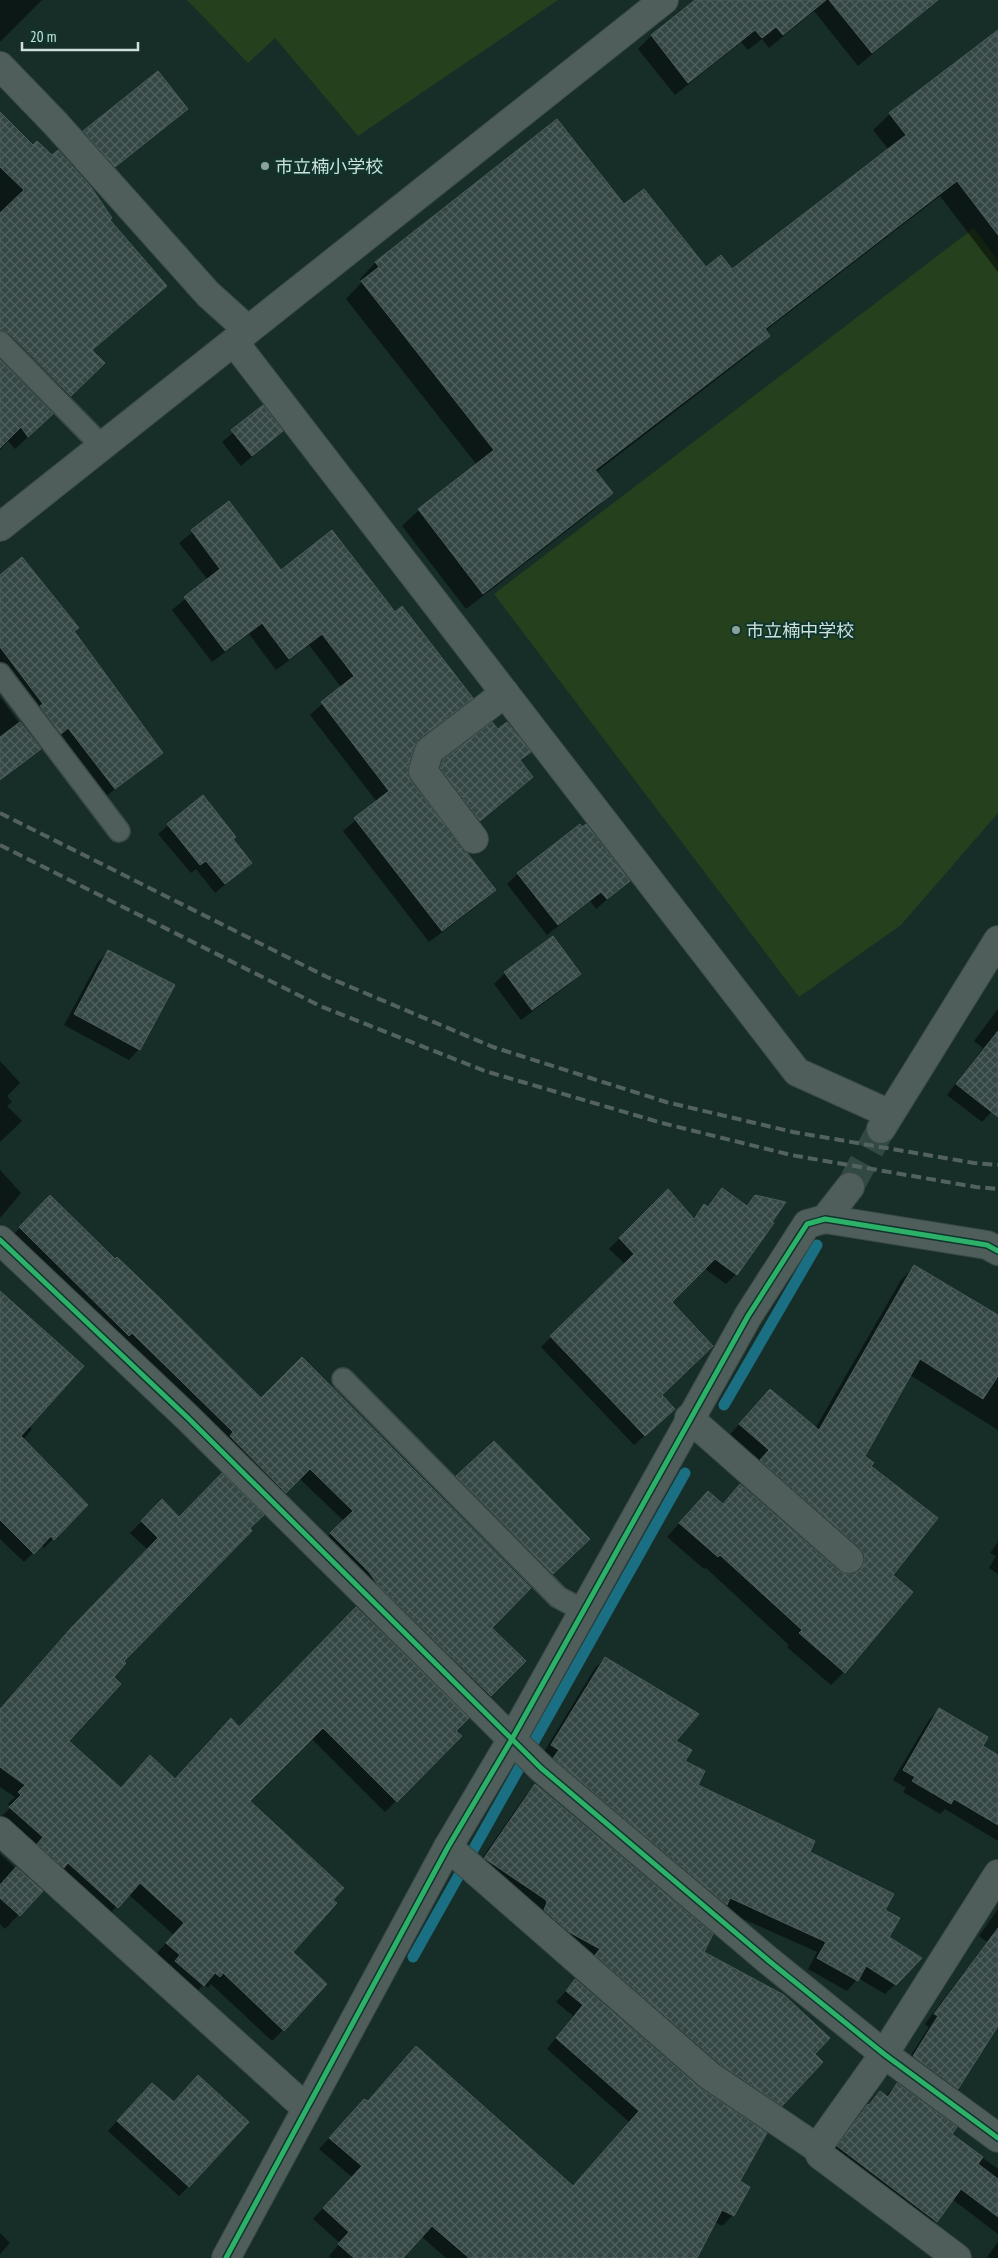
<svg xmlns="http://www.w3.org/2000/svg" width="998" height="2258" font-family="'PT Sans Narrow','Noto Sans JP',sans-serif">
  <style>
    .green { fill: #25401d }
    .shadow { fill: #0007 }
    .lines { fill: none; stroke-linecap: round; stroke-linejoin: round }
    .stream { stroke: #1a6f82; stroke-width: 11 }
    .building { fill: url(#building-cross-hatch); stroke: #4b5c5a }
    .street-tunnel { stroke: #324843; stroke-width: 28; stroke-dasharray: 28 14; stroke-linecap: butt }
    .lane-casing { stroke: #394945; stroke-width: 24 }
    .street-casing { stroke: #394945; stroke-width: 30 }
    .lane { stroke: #505e5b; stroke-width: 21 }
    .street { stroke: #505e5b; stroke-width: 28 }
    .rail { stroke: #53625e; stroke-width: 4; stroke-dasharray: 10 5; stroke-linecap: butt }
    .cycleway-casing { stroke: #0f352d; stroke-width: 8 }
    .cycleway { stroke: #2db169; stroke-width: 5 }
    .poi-dot { fill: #8da19c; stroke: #0f352d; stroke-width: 2 }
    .labels { text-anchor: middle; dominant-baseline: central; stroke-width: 4; stroke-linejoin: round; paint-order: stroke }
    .poi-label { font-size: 18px; fill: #cde0db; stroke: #0f352d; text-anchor: start }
  </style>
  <defs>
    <pattern id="building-cross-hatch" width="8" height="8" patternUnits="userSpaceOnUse" patternTransform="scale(1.25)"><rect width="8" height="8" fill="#354745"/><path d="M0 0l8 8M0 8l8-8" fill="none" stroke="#51615f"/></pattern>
  </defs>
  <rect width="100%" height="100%" fill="#172d28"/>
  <g class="green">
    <polygon points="187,0 558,0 358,136 275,38 248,63"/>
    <polygon points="974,228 998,261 998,813 901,925 799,997 494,594"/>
  </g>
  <g class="shadow">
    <polygon points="0,0 42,0 0,42"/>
    <polygon points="698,0 937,0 858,66 814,11 769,48 762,39 748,50 741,42 675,95 638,49 652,35"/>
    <polygon points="996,33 998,272 940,196 765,331 768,336 752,352 595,473 611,493 595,509 466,609 402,526 419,510 477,465 346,299 362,282 360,279 376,262 624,206 705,269 732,271 889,150 873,130 890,114"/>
    <polygon points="186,109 104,176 74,142 84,132"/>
    <polygon points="0,114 108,220 165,286 91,351 90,376 57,408 0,350"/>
    <polygon points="0,362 38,427 15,449 8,441 0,450"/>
    <polygon points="263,407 282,431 241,466 222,442"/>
    <polygon points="229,503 280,572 395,613 471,698 414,744 406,773 409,781 494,890 482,902 429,942 343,831 377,802 310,715 341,687 309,645 276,670 249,634 212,662 172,610 208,580 179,543"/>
    <polygon points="0,576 77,628 73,632 161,753 105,797 0,675"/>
    <polygon points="0,697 39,749 0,781"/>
    <polygon points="498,731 529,752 520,762 532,777 469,831 432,772 443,761"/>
    <polygon points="202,797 250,863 215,893 196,869 191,873 158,834"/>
    <polygon points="518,874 628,881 596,909 590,901 547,935 507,884"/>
    <polygon points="552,938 579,974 569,984 521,1020 494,984 505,973"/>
    <polygon points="109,951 139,1049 129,1060 64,1025 98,962"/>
    <polygon points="998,1009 998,1105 982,1122 947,1095 983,1048 974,1041"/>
    <polygon points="0,1061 20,1083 7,1096 12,1102 7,1106 22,1121 0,1142"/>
    <polygon points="0,1170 21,1193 0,1218"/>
    <polygon points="723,1189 746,1206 755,1196 736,1274 726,1284 704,1268 670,1302 661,1395 663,1419 634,1445 541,1347 625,1264 609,1249 668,1190 692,1219 704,1206 707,1208"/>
    <polygon points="50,1197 524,1661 480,1705 321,1543 344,1521 299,1478 275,1501 10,1238"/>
    <polygon points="914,1267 998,1317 998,1430 910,1375 863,1456 870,1466 892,1575 844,1672 831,1685 787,1647 789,1645 706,1568 704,1569 667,1537 695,1506 722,1505 740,1486 838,1572 851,1575 851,1568 727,1438 757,1404 815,1429 901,1280"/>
    <polygon points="0,1293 28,1426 32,1429 23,1440 86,1505 44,1548 41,1545 24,1562 0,1539"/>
    <polygon points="457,1477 578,1550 542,1584 447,1487"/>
    <polygon points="162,1501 179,1518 122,1661 67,1741 120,1789 139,1768 175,1780 239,1728 356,1609 460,1736 385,1812 311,1738 248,1802 291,1952 283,2030 272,2041 211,1984 208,1988 204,1984 192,1997 155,1955 174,1935 128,1894 106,1918 0,1831 0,1818 11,1807 8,1804 15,1797 0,1787 0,1708 59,1641 148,1550 130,1533"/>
    <polygon points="998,1542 998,1574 989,1568 996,1556 990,1553"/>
    <polygon points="605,1658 674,1741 696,1786 808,1853 883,1910 895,1984 885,1994 858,1978 847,1991 808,1969 817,1952 721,1909 542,1755 595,1668"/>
    <polygon points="939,1710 981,1747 998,1757 998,1841 945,1809 940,1814 903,1792 906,1788 893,1780 929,1720"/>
    <polygon points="536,1785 703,1953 813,2054 782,2104 772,2114 475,1868 526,1795"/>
    <polygon points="0,1854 41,1891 5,1929 0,1924"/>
    <polygon points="998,1909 998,2024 957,2088 947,2098 904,2066 929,2027 925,2024 987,1942 979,1936"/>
    <polygon points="575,1981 739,2182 733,2215 722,2226 715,2222 696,2258 446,2258 421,2236 401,2258 331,2258 329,2256 340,2243 313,2219 352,2177 319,2149 354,2111 572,2187 629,2122 547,2049 573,2016 556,2002"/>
    <polygon points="897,2084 950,2134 998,2169 998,2234 952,2199 926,2231 828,2157 858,2115 880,2093 885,2097"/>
    <polygon points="142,2094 173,2104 189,2186 179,2196 108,2131"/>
    <polygon points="0,2233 10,2243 0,2254"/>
    <polygon points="998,2242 998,2258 989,2258 987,2257"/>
  </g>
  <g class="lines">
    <g class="stream">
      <polyline points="724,1405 817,1245"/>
      <polyline points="413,1957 685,1473"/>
    </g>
  </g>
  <g class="building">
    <polygon points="695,0 826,0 783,35 776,27 762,38 755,30 688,83 651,35"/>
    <polygon points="829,0 938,0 872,53"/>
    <polygon points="998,30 998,235 957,181 765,329 770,336 595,470 613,493 483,594 418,509 494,450 361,281 379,267 375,262 557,119 624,204 644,189 706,267 721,255 732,269 906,135 889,113"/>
    <polygon points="158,71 188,109 115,167 83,131"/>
    <polygon points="0,112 33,145 37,141 52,155 58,150 91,187 112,218 110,220 167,286 92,350 105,363 71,396 9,333 0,330 0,213 24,190 0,167"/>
    <polygon points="0,360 53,414 28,437 21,427 0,448"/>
    <polygon points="263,405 283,431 252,456 231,430"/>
    <polygon points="229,501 281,570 332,530 395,612 402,606 473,698 419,739 414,747 408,767 410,780 496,890 442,931 354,818 389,791 321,702 354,676 322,634 289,659 262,623 225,651 184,597 220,569 191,530"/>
    <polygon points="22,557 79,628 74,631 163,753 115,789 68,728 61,734 40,706 43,704 0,647 0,575"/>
    <polygon points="20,722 41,749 0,780 0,737"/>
    <polygon points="492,722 498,729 507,722 531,752 520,760 533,777 480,821 440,768 443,760"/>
    <polygon points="203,795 236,837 233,839 252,863 225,884 206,861 200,865 167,824"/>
    <polygon points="580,824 582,827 586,824 630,881 607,899 601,892 558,925 517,873"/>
    <polygon points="553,936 581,974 532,1010 504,972"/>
    <polygon points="108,950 175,985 140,1050 74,1014"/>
    <polygon points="998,1031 998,1117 956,1084"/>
    <polygon points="722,1188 747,1206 755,1195 786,1202 772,1222 774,1223 737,1275 715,1259 672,1302 713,1346 662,1395 675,1409 645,1436 550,1336 634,1254 619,1238 668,1189 694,1219 704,1204 708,1207"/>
    <polygon points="50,1195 115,1259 117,1257 165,1303 261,1398 302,1357 531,1588 492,1628 526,1661 491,1696 378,1585 369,1572 330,1533 353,1511 310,1469 286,1493 230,1436 233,1432 132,1333 129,1336 19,1227"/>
    <polygon points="914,1265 998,1315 998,1376 983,1399 920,1359 865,1456 874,1463 871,1466 938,1518 893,1575 913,1592 845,1673 799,1633 802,1630 720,1555 718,1557 679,1523 708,1491 723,1504 740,1484 839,1571 846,1574 854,1574 860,1570 864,1562 864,1554 860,1548 760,1460 769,1450 739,1424 770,1389 819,1430"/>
    <polygon points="0,1291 84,1366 21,1436 88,1505 54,1540 51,1536 34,1554 0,1520"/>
    <polygon points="494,1441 590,1539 553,1574 456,1476"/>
    <polygon points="222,1473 264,1515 250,1528 252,1531 124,1661 126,1663 114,1677 121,1684 69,1741 121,1788 150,1755 175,1779 231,1718 239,1727 356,1607 469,1718 456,1731 462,1736 397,1802 323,1728 250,1801 344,1888 333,1900 337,1903 293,1952 327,1984 284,2031 223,1973 220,1977 215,1973 204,1986 175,1961 180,1955 166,1943 184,1923 140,1883 118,1908 68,1863 64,1868 37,1844 43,1837 9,1807 21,1795 18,1792 25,1785 0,1767 0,1709 71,1628 158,1538 141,1521 162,1499 179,1517"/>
    <polygon points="605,1657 699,1714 676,1741 692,1750 685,1761 705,1771 698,1785 815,1841 810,1852 894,1894 885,1910 900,1918 889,1937 922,1958 896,1985 866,1966 858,1981 817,1958 826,1942 730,1898 727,1905 553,1758 559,1750 551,1745"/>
    <polygon points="939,1708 988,1737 983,1746 998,1755 998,1825 954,1799 951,1804 912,1781 915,1777 903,1770"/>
    <polygon points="535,1784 713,1934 704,1952 784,1995 830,2038 815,2054 823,2062 782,2106 720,2064 595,1955 600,1949 569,1932 544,1910 547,1902 546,1900 484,1858"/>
    <polygon points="16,1867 43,1891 20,1916 0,1898 0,1885"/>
    <polygon points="998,1928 998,2026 958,2089 913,2056 938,2016 934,2014"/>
    <polygon points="575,1979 700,2088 767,2133 740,2181 750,2187 734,2216 722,2210 697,2258 469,2258 432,2226 403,2258 354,2258 338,2244 349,2232 323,2208 362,2166 329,2138 364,2099 368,2101 416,2046 573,2186 639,2111 556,2038 583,2005 566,1991"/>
    <polygon points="198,2075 249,2122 189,2187 117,2121 152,2083 174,2102"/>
    <polygon points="897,2083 957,2127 952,2134 983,2157 978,2164 998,2179 998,2217 961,2189 937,2222 837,2146 868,2104 869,2105 880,2091 888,2097"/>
  </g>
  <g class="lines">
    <polyline class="street-tunnel" points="850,1187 881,1129"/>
    <g class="lane-casing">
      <g id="lane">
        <polyline points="0,342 102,446"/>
        <polyline points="0,674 119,831"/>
        <polyline points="343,1379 558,1597 582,1610"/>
      </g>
    </g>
    <g class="street-casing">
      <g id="street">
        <polyline points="0,66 56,124 208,294 248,330"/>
        <polyline points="234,342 797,1072 890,1114"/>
        <polyline points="0,527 664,0"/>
        <polyline points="474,839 423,771 429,751 505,693"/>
        <polyline points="881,1129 998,940"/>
        <polyline points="825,1219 850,1187"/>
        <polyline points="0,1240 188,1418 541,1768 769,1961 884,2054 998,2138"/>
        <polyline points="689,1418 849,1559"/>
        <polyline points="0,1831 306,2108"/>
        <polyline points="448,1847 710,2076 817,2148 820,2155 957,2258"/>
        <polyline points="817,2148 884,2054 998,1874"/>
        <polyline points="226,2258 448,1847 512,1739 748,1316 807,1224 825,1219 987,1245 998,1251"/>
      </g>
    </g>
    <use href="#lane" class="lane"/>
    <use href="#street" class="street"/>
    <g class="rail">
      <polyline points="0,813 327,977 493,1047 666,1102 793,1132 974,1163 998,1165"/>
      <polyline points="0,845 320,1006 485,1071 662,1123 791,1155 976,1187 998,1189"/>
    </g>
    <g class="cycleway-casing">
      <g id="cycleway">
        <polyline points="0,1240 188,1418 541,1768 769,1961 884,2054 998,2138"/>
        <polyline points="226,2258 448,1847 512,1739 748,1316 807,1224 825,1219 987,1245 998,1251"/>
      </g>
    </g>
    <use href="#cycleway" class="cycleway"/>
  </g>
  <g class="poi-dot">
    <circle cx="265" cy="166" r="5"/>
    <circle cx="736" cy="630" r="5"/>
  </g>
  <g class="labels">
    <g class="poi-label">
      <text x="275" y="166">市立楠小学校</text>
      <text x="746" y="630">市立楠中学校</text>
    </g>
  </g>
  <path d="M22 42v8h116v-8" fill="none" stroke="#cde0db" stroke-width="2.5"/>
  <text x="30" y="42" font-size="15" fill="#cde0db" stroke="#0f352d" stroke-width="4" paint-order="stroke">20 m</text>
</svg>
